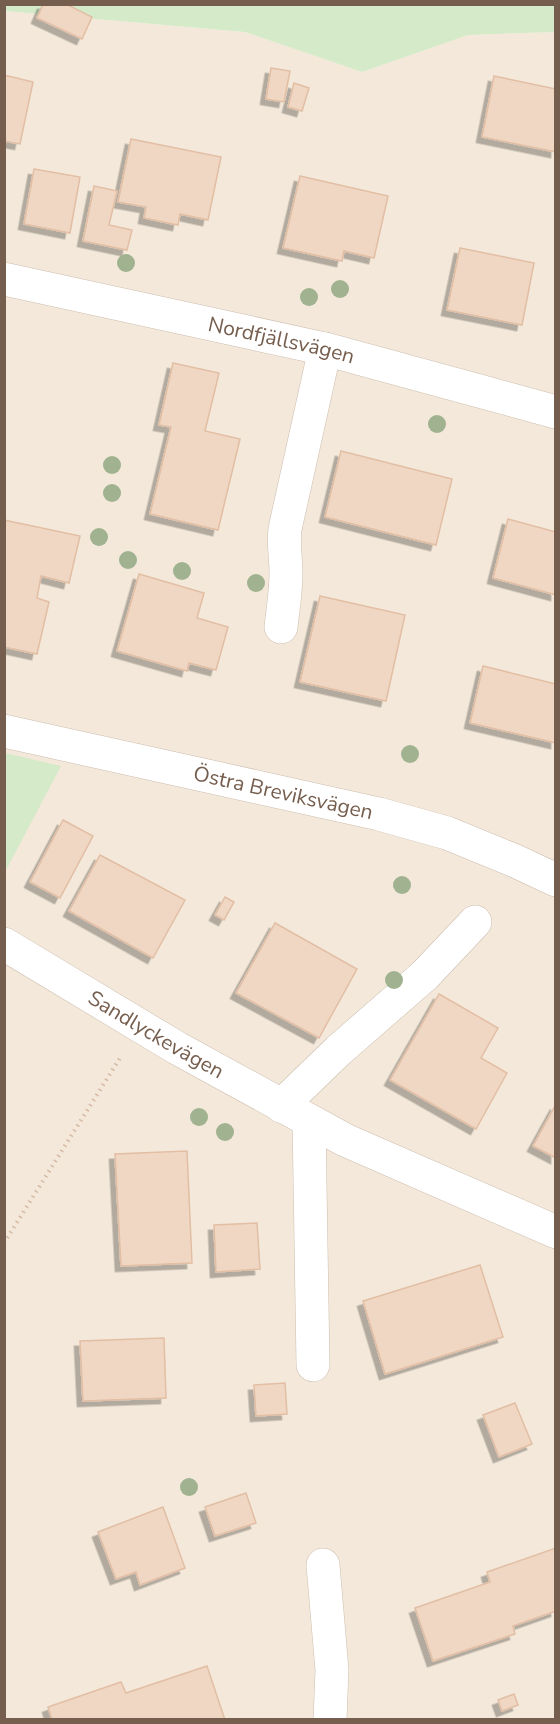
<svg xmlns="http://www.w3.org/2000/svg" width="560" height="1724" font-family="'Nunito Sans',sans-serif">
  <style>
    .residential { fill: #f3e8d9 }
    .green { fill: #d5eac9 }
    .building { fill: #f0d7c3; stroke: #e2bea4; stroke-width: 1.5; filter: url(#shadow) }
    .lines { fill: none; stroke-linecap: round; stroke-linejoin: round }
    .minor-casing { stroke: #cebeb0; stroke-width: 34 }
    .path { stroke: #d6baa5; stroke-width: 4; stroke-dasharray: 1.5 4.5; stroke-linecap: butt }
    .minor { stroke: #fff; stroke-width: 33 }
    .tree { fill: #a0b290 }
    .labels { text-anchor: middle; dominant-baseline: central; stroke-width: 5; stroke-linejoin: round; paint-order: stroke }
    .street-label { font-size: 21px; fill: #765e4e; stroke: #fefaf1 }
  </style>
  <defs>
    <filter id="shadow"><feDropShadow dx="-5.5" dy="5.5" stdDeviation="0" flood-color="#0004"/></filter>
  </defs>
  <rect width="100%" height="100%" fill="#fcf6ea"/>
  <polygon class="residential" points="4,11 245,32 362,72 468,35 555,32 555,1719 5,1719"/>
  <g class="green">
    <polygon points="4,5 555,5 555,32 468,35 362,72 245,32 5,11"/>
    <polygon points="5,753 61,766 5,872 4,753"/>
  </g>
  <g class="building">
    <polygon points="43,4 66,4 92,17 82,39 37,18"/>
    <polygon points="271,68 290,71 284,102 266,99"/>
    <polygon points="4,75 33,82 20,144 4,141"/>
    <polygon points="494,76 556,89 556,152 482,137"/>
    <polygon points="294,83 309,88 302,111 288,107"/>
    <polygon points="131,139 221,157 208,220 180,214 178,225 144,218 146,207 118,202"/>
    <polygon points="34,169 80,177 70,233 24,224"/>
    <polygon points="300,176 388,196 374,258 344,251 342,261 283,248"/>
    <polygon points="94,186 117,191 109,225 132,230 127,250 83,241"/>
    <polygon points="460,248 534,263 522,325 447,310"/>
    <polygon points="173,363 219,373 205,431 240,439 218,530 150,514 171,427 159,425"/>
    <polygon points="341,451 452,479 436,545 325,517"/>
    <polygon points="508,519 556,532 556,595 493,578"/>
    <polygon points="4,520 80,536 69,583 41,576 37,598 49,602 37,654 4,647"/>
    <polygon points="139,574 204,593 197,618 228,627 216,670 189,663 187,671 117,651"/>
    <polygon points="320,596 405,615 386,701 300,682"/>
    <polygon points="483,666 556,684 556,743 470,723"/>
    <polygon points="63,820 93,836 60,898 30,882"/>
    <polygon points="100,855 185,900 153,958 69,911"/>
    <polygon points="225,897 234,902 224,920 215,915"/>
    <polygon points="275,923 357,969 319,1038 236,993"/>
    <polygon points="439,994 498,1028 481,1058 507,1073 476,1129 390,1080"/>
    <polygon points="556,1104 556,1158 533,1146"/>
    <polygon points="187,1151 192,1263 121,1266 115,1154"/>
    <polygon points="257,1223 260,1269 216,1272 214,1225"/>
    <polygon points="480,1265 503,1337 385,1374 363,1301"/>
    <polygon points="164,1338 166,1398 83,1401 80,1341"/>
    <polygon points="285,1383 287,1414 256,1416 254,1385"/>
    <polygon points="515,1403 532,1444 499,1457 483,1415"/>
    <polygon points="246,1493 256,1523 215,1536 205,1507"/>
    <polygon points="163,1507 185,1568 140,1585 136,1572 116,1579 98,1532"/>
    <polygon points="556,1548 556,1611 513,1626 515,1634 433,1661 415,1608 490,1582 487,1572"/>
    <polygon points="207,1666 225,1720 52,1720 48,1707 121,1682 126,1693"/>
    <polygon points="514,1694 518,1705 502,1711 498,1700"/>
  </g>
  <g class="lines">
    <g class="minor-casing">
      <g id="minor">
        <path id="s1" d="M4 279 325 349 556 412"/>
        <path d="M281 627C283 609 286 591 286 573 286 558 283 544 285 529L325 349"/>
        <path id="s2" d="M4 731 379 814 447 833 513 860 556 880"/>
        <path id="s3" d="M4 944 177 1048 345 1140 556 1232"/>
        <polyline points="281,1106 339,1050 425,975 475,922"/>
        <polyline points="309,1121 313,1365"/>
        <polyline points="323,1565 332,1670 330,1720"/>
      </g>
    </g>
    <polyline class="path" points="4,1243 120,1058"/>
    <use href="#minor" class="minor"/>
  </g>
  <g class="tree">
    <circle cx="126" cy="263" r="9"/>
    <circle cx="340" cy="289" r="9"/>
    <circle cx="309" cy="297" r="9"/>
    <circle cx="437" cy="424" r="9"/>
    <circle cx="112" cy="465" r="9"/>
    <circle cx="112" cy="493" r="9"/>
    <circle cx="99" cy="537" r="9"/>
    <circle cx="128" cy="560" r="9"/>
    <circle cx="182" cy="571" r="9"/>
    <circle cx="256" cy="583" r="9"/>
    <circle cx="410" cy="754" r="9"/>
    <circle cx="402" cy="885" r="9"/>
    <circle cx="394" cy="980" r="9"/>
    <circle cx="199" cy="1117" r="9"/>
    <circle cx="225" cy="1132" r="9"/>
    <circle cx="189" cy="1487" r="9"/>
  </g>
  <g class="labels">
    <g class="street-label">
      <text stroke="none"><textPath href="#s1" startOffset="284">Nordfjällsvägen</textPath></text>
      <text stroke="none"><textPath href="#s2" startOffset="286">Östra Breviksvägen</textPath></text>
      <text stroke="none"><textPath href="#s3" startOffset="177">Sandlyckevägen</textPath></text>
    </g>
  </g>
  <rect width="560" height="1724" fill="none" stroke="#765e4e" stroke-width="12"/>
</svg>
